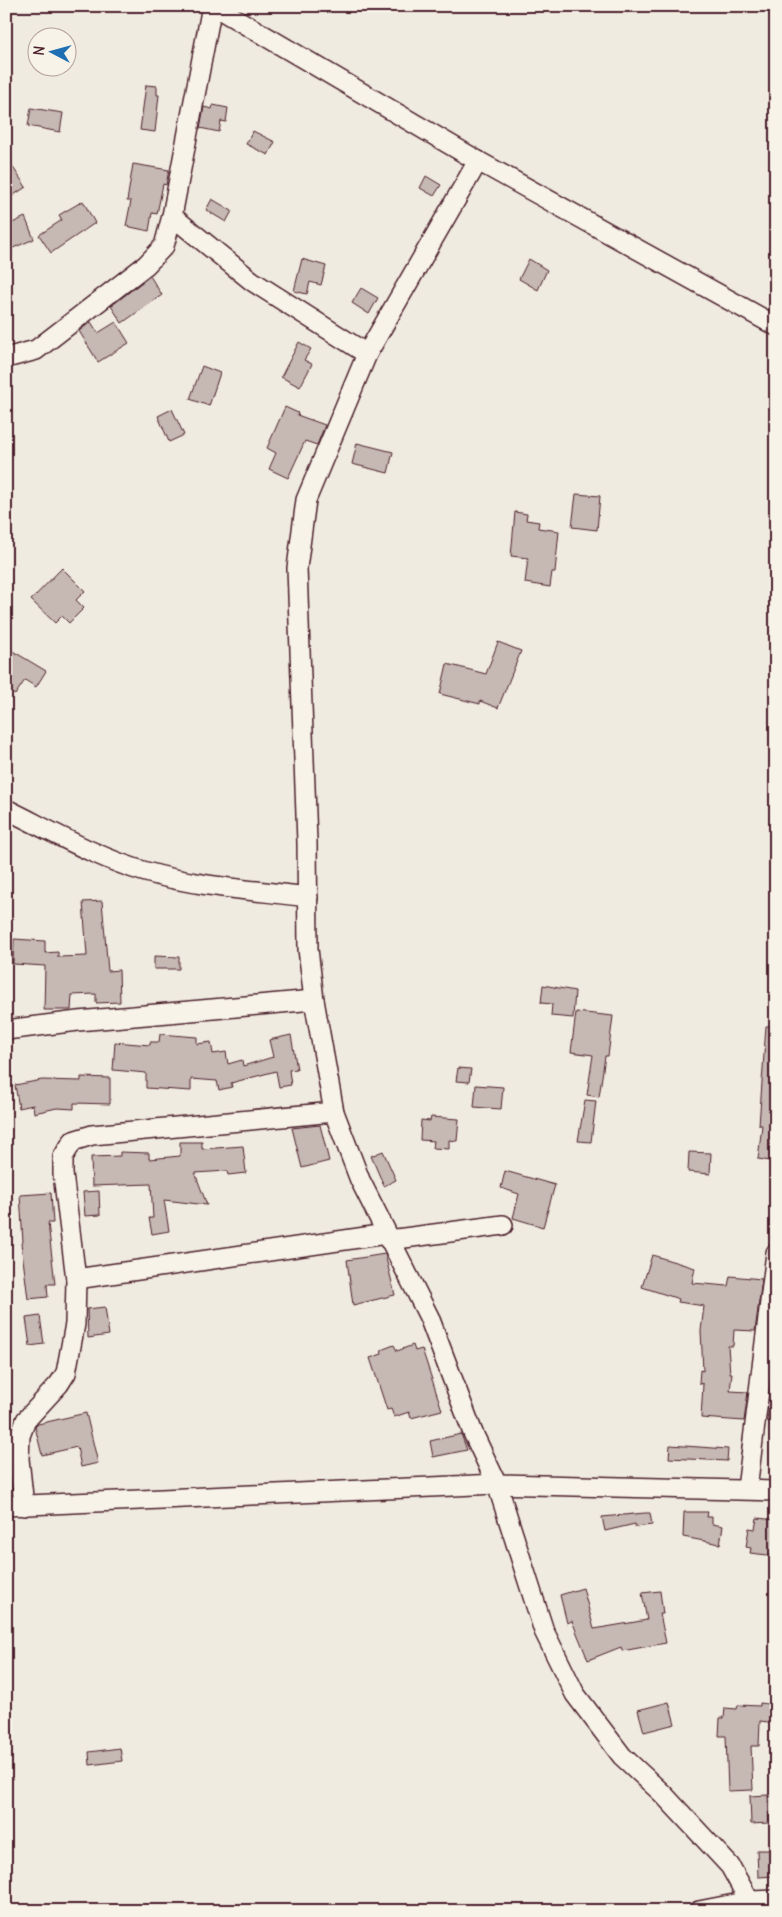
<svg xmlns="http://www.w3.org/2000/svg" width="782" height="1917" font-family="Delius,sans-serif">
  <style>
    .building { fill: #c6b8b3; stroke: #4a1f2b }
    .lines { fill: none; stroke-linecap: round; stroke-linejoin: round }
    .minor-casing { stroke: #4a1f2b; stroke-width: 22 }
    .minor { stroke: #f7f3e8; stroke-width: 19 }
  </style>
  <rect width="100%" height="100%" fill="#f0ebe0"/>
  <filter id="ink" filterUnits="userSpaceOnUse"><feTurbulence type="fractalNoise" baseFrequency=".02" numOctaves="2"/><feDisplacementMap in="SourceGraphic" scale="10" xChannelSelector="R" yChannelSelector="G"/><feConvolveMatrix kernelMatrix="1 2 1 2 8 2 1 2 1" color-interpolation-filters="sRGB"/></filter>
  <g filter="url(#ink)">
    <g class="building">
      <polygon points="146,85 157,86 157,95 159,95 155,132 140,130"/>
      <polygon points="213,105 228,108 226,122 221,121 219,132 200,128 204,107 212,109"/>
      <polygon points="31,108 63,113 60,132 28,126"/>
      <polygon points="253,131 275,142 268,155 246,144"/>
      <polygon points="6,157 26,187 6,200"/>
      <polygon points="133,164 169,170 166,185 163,184 157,214 152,213 149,231 126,226 131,201 127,201"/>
      <polygon points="426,176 441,185 434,196 420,188"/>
      <polygon points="212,199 232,211 226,222 206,210"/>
      <polygon points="83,201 95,223 51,253 39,235 62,220 59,215"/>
      <polygon points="25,217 34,239 6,251 6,226"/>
      <polygon points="302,259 326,266 321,285 310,282 307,294 294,291"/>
      <polygon points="529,259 547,270 538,290 519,279"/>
      <polygon points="150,276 162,295 122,323 111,306"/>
      <polygon points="361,288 378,298 369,314 352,303"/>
      <polygon points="91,322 98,333 116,322 129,343 98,362 79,331"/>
      <polygon points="299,342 311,349 304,360 312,364 300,387 281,377"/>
      <polygon points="202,366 220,373 209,406 190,399"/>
      <polygon points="285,407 298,413 297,415 325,425 317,445 305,441 288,478 269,469 276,453 267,448"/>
      <polygon points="172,409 184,435 169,442 158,416"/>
      <polygon points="357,443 393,452 388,473 352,464"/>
      <polygon points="576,494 600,496 597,530 572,527"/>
      <polygon points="515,512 527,514 526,520 539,522 538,528 559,531 555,572 552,572 550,587 525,583 528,558 511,556"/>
      <polygon points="62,568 85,591 76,600 84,608 69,623 62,616 55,623 31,600"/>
      <polygon points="498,642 521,651 498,708 480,701 480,704 440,694 447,664 486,674"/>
      <polygon points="6,647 46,671 36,687 25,680 15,695 6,689"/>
      <polygon points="102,901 108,971 119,970 120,1002 96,1003 96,994 72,995 71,1010 44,1010 45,966 13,964 14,939 45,941 45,953 58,952 58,957 87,956 83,902"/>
      <polygon points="154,956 179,957 179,969 154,969"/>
      <polygon points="543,985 575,991 573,1018 551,1016 552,1004 541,1003"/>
      <polygon points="576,1012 613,1016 608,1056 605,1056 599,1097 587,1095 593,1055 571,1052"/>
      <polygon points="766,1026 776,1026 776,1162 758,1159 762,1125 759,1125"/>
      <polygon points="160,1034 197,1037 197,1044 211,1042 213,1054 226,1052 228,1064 242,1060 243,1066 273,1057 269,1040 291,1035 297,1069 289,1070 291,1085 279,1087 276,1071 231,1083 232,1087 219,1090 217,1081 191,1079 191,1091 146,1088 146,1073 113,1070 115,1042 150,1045 150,1042 159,1042"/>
      <polygon points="458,1068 471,1069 469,1082 456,1081"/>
      <polygon points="81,1077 110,1078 110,1104 74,1103 74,1109 57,1108 34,1113 33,1105 19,1108 15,1085 42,1080 81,1081"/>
      <polygon points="476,1085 503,1087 501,1109 474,1107"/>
      <polygon points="585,1100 596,1101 591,1142 578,1141"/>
      <polygon points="431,1117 459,1119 457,1141 449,1140 449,1149 433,1148 434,1141 420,1140 421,1120 430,1121"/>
      <polygon points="320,1125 329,1161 302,1168 292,1128"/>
      <polygon points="180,1142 202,1142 202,1149 243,1146 246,1173 228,1175 227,1171 195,1173 207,1205 164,1200 169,1231 152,1234 149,1218 153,1218 151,1184 92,1186 91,1157 120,1156 120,1152 149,1153 149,1159 180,1156"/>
      <polygon points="383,1151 396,1180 384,1186 371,1156"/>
      <polygon points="689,1152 711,1153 710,1174 688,1172"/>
      <polygon points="505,1171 555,1185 543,1227 513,1218 519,1194 501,1188"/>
      <polygon points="99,1191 100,1215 85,1216 83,1192"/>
      <polygon points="51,1193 53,1223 48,1223 55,1284 47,1284 48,1297 28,1299 21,1243 23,1242 20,1195"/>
      <polygon points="385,1254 395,1295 353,1305 347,1260"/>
      <polygon points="652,1255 695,1268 692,1283 728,1286 730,1276 762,1279 755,1331 734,1330 733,1346 728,1346 730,1373 732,1373 730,1391 748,1392 744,1421 701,1418 703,1384 699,1383 700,1370 703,1371 701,1331 704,1306 678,1302 679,1299 642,1287"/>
      <polygon points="105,1307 109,1335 88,1338 87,1309"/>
      <polygon points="40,1316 44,1344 30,1346 26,1318"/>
      <polygon points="394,1345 397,1351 413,1345 415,1351 422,1349 442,1410 411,1418 409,1412 394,1417 391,1409 387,1410 370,1358 382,1354 381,1350"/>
      <polygon points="770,1397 776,1397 776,1423 767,1421"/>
      <polygon points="86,1413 98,1463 81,1467 77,1447 42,1455 35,1427 38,1424"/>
      <polygon points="461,1434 467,1450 433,1457 430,1441"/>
      <polygon points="670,1445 728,1449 727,1461 669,1458"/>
      <polygon points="684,1512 708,1512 707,1517 712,1517 712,1524 723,1526 720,1544 683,1537"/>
      <polygon points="645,1513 650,1513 652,1525 635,1527 635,1524 605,1531 602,1517"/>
      <polygon points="757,1518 776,1520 776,1556 750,1553 751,1548 746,1547 749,1528 755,1529"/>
      <polygon points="583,1588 594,1629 647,1620 642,1593 660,1591 663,1614 660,1614 666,1643 622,1651 621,1647 588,1660 572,1621 567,1623 560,1595"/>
      <polygon points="669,1702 675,1724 644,1732 638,1710"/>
      <polygon points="760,1703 776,1705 776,1723 760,1721 759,1746 751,1746 753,1790 728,1791 726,1736 719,1736 720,1718 724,1718 725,1708 737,1709 738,1705 760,1706"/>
      <polygon points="120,1748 122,1761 90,1765 89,1752"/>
      <polygon points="768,1795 769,1823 751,1824 750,1796"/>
      <polygon points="757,1850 776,1850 776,1876 758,1877"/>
    </g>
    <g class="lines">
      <g class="minor-casing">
        <g id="minor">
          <polyline points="214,6 478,161 776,326"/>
          <polyline points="478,161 367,354 306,500 297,568 307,842 308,949 314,1000 334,1112 360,1180 429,1317 473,1433 497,1484 544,1631 575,1694 622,1756 663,1794 730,1866 755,1911"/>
          <polyline points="172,216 252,281 367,354"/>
          <polyline points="6,358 36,350 146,265 164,246 172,216 212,6"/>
          <path d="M6 809C51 831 97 858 146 872 198 887 254 890 308 897"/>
          <polyline points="6,1030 78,1021 314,1000"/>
          <polyline points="389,1240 503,1225"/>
          <polyline points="76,1279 386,1234"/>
          <polyline points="747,1489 776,1253"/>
          <polyline points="6,1506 497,1484 776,1491"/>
          <polyline points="24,1506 19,1459 20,1436 26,1420 59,1384 66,1373 75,1324 76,1279 63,1174 63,1157 73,1141 92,1135 334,1112"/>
          <polyline points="699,1911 750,1901 776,1900"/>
        </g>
      </g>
      <use href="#minor" class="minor"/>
    </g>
  </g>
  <rect width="782" height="1917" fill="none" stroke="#f7f3e8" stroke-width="25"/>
  <rect x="12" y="12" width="757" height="1892" fill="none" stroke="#4a1f2b" stroke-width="2" filter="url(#ink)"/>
  <g transform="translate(52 52) rotate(276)"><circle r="24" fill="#f7f3e8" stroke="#b29e9c"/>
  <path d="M0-4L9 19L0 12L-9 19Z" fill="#1f6fb2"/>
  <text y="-8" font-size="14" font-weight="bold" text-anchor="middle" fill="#4a1f2b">N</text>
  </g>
</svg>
